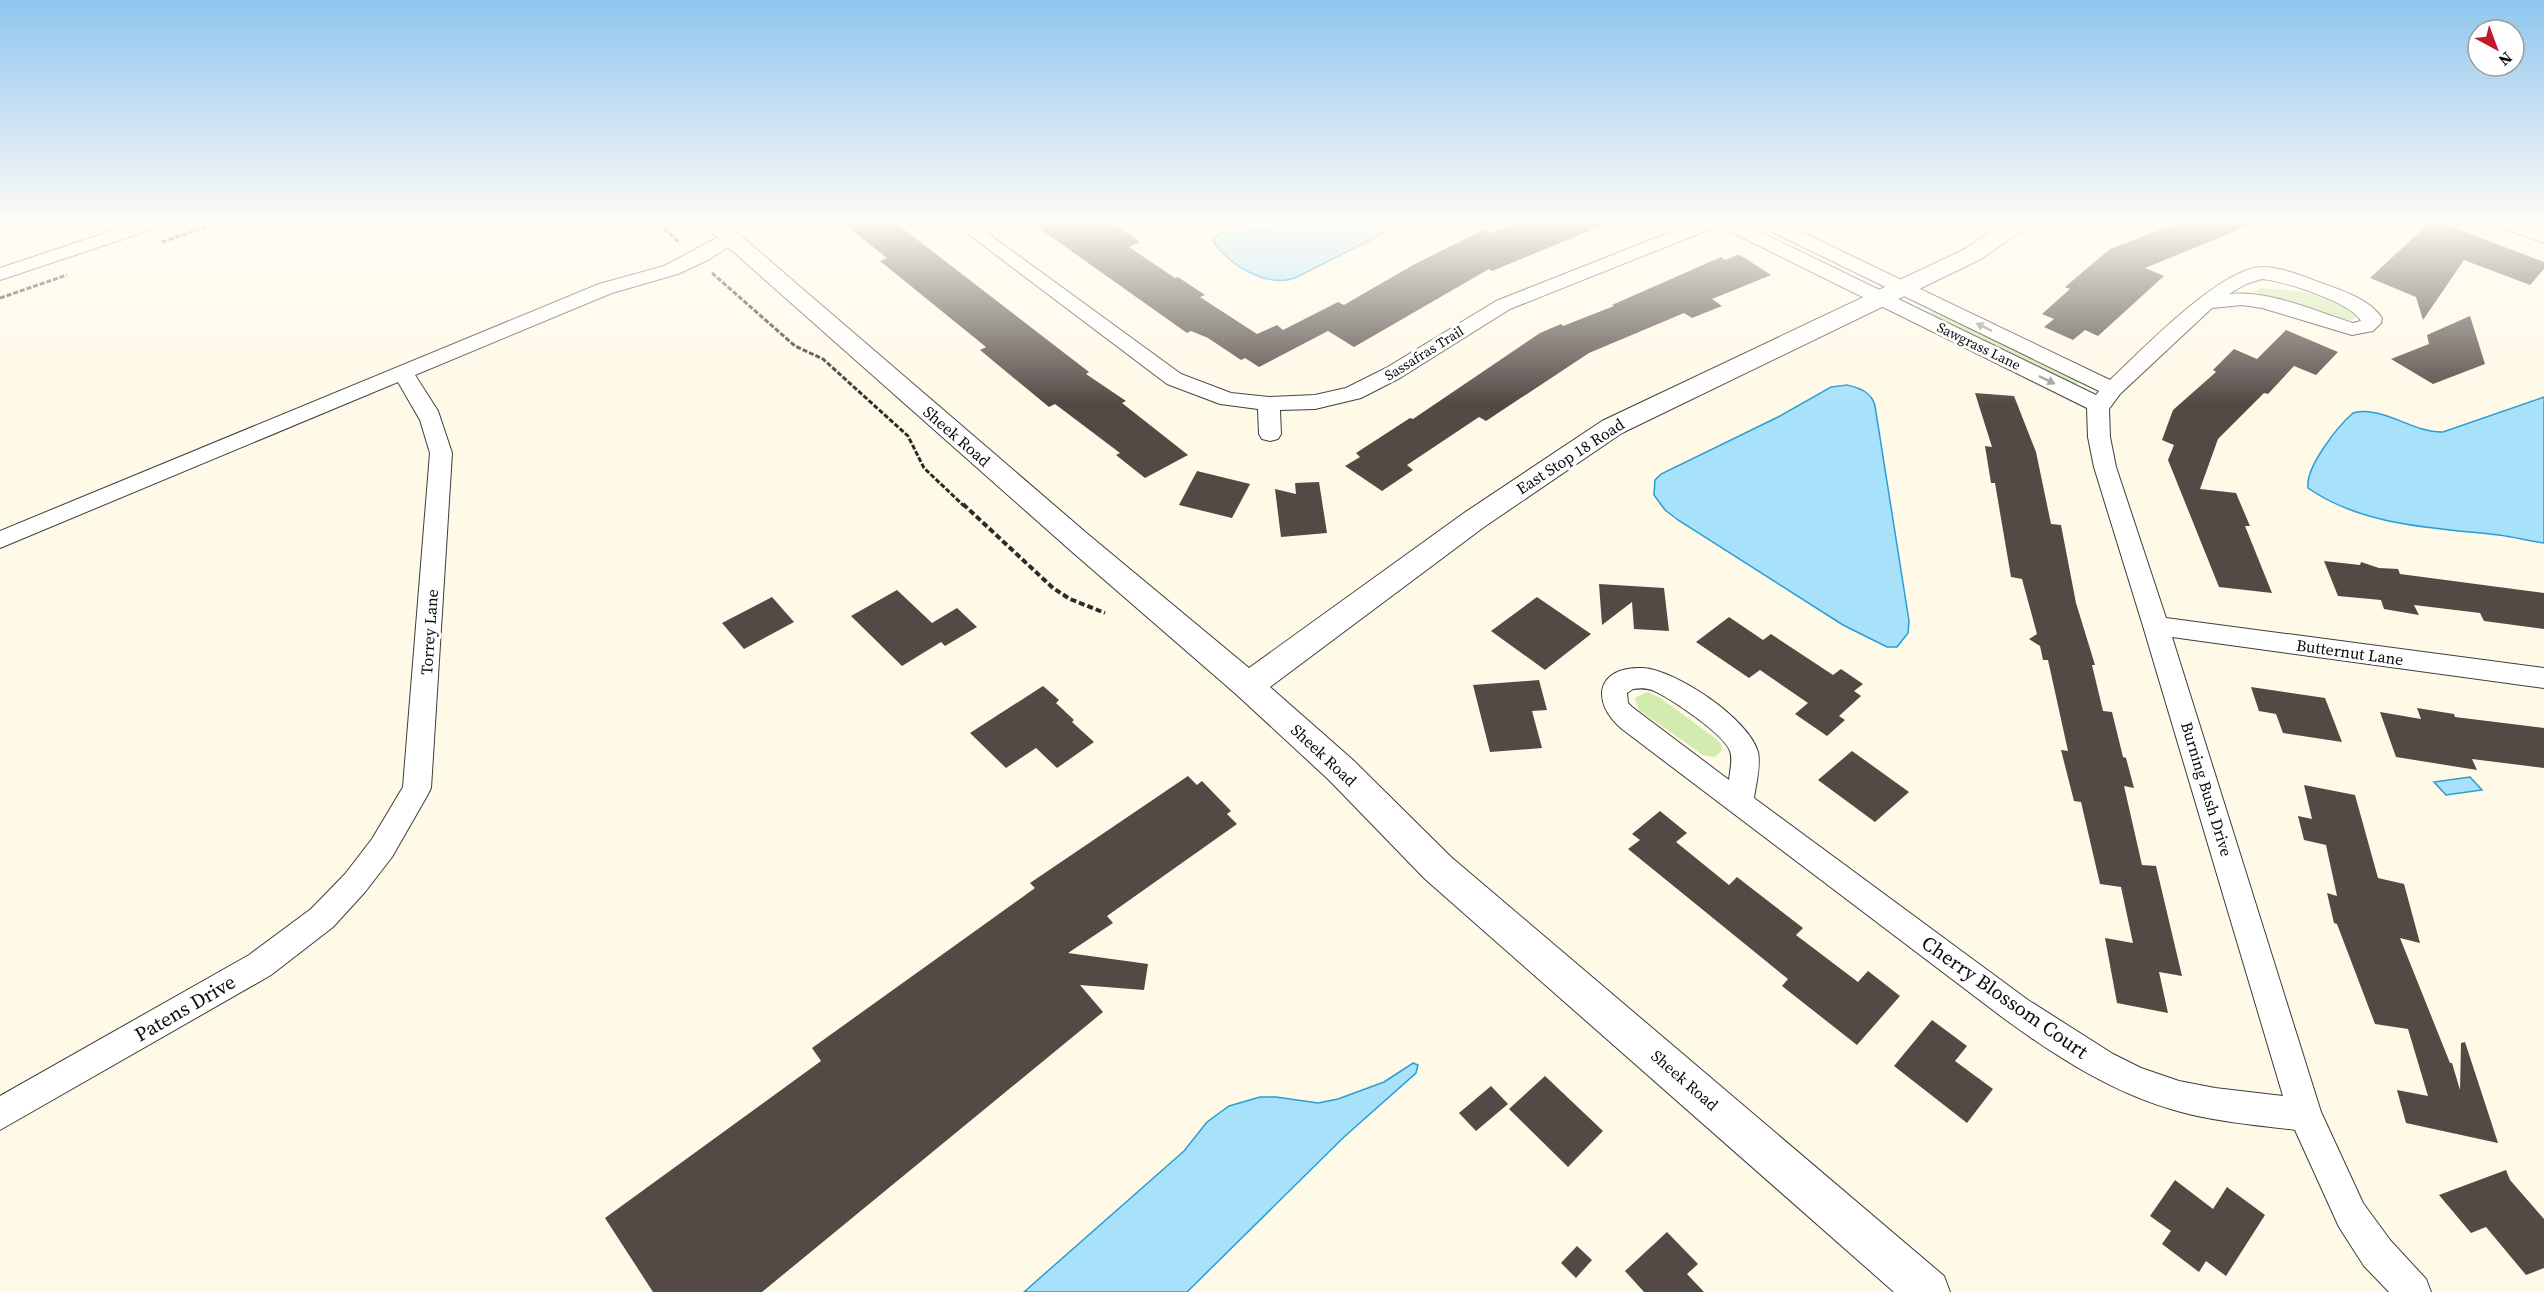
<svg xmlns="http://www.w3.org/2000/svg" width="2544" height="1292" font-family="'Source Serif 4',serif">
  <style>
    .green { fill: #d2ebaf }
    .water { fill: #a8e1fa; stroke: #2a9dd6; stroke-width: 1.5 }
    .building { fill: #534a46 }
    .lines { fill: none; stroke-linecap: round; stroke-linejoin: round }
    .minor-casing { stroke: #3d3d3d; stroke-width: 2 }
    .tertiary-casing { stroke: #3d3d3d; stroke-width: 2 }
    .path-far1 { stroke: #2c2c2c; stroke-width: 3; stroke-dasharray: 5 2; stroke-linecap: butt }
    .path { stroke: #2c2c2c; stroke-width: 4; stroke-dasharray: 6 3; stroke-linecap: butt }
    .minor { fill: #fff; fill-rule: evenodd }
    .tertiary { fill: #fff; fill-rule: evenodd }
    .oneway { fill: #9d9d9d }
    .labels { text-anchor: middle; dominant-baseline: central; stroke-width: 6; stroke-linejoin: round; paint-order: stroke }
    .far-street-label { font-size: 14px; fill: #0a0a0a; stroke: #fff }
    .street-label { font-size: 16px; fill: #0a0a0a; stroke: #fff }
    .near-street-label { font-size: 20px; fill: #0a0a0a; stroke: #fff }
  </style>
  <rect width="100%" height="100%" fill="#fff9e7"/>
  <g class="green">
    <path d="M2260 288C2282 289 2346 294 2356 317L2351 320 2333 318 2297 304 2259 294 2256 292Z"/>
    <polygon points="1934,311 2076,380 2079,383 2075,385 1931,315 1931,312"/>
    <polygon points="1647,692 1659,697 1715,738 1721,744 1722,750 1715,757 1703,755 1639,710 1635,698"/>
  </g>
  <g class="water">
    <path d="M1294 224H1402L1295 278C1267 288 1229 265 1213 241L1220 233H1239Z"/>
    <path d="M1847 385C1861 388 1872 393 1875 406L1909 621 1908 633 1897 647H1887L1843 625 1678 520 1665 510 1654 495 1655 480 1661 474 1778 417 1831 387Z"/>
    <path d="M2544 397V543C2529 541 2514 537 2499 535 2435 528 2362 526 2308 488 2305 468 2337 427 2353 413 2383 405 2412 433 2443 432Z"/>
    <polygon points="2470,777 2482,790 2446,795 2434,782"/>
    <polygon points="1413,1063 1418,1065 1416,1073 1344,1137 1187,1292 1024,1292 1184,1151 1207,1122 1229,1106 1260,1097 1276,1097 1318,1103 1338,1099 1384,1082"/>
  </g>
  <g class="building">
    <polygon points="844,224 897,224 1089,372 1086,374 1126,401 1122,403 1188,455 1145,478 1116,455 1120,453 1055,404 1049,407 980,350 986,347 880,261 887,258"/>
    <polygon points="1033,224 1114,224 1140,242 1129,247 1175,278 1178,277 1205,295 1200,297 1257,334 1277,325 1283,330 1338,302 1344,305 1413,265 1485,229 1490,233 1514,224 1606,224 1492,271 1489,269 1354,347 1328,331 1259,367 1245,358 1241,360 1208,338 1191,331 1187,333"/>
    <polygon points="2175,224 2253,224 2145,268 2164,276 2098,336 2085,330 2073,340 2044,327 2054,319 2042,314 2070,289 2065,287 2110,249"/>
    <polygon points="2428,224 2444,224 2544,262 2544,269 2530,285 2464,260 2423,320 2416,297 2370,278"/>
    <polygon points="1737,255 1740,255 1771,275 1712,299 1722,306 1692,318 1684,313 1589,353 1486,421 1479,417 1407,465 1413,470 1382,491 1345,466 1360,457 1356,453 1410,418 1413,419 1540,333 1561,324 1563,326 1614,306 1612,305 1721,257 1725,260"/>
    <polygon points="2470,316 2485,364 2433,384 2391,359 2429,344 2427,335"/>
    <polygon points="2286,330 2338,352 2316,375 2294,366 2268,394 2264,393 2218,439 2200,489 2236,493 2250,526 2245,526 2272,593 2219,587 2168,460 2174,445 2162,440 2173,410 2216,372 2213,370 2234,349 2257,359"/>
    <polygon points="1975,393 2014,396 2036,452 2051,524 2061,525 2076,603 2095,665 2092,665 2103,711 2112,712 2123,757 2126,758 2134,788 2124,786 2142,865 2156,866 2182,976 2159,972 2168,1013 2117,1003 2105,938 2133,943 2121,887 2100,884 2081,802 2074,801 2061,750 2068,751 2048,660 2043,660 2040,646 2029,639 2037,634 2022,579 2011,577 1995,483 1991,483 1985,446 1992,447"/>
    <polygon points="1197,471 1250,484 1232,518 1179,505"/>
    <polygon points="1319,482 1327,533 1281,537 1275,489 1296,494 1295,483"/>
    <polygon points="2324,561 2360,565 2361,562 2379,568 2398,569 2400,574 2544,593 2544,629 2484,621 2480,613 2414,605 2419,615 2384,609 2381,600 2338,596"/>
    <polygon points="1599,584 1664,588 1669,631 1634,629 1632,602 1602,625"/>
    <polygon points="897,590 932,623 957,608 977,627 945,646 941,642 902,666 851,616"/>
    <polygon points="772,597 794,622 744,649 722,623"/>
    <polygon points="1537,597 1591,634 1545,670 1491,631"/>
    <polygon points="1729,617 1763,640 1771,634 1833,675 1841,669 1863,684 1854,691 1861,696 1839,716 1845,720 1827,736 1795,714 1808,703 1760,670 1749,678 1696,642"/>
    <polygon points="1539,680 1547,710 1532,711 1542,748 1490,752 1473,685"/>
    <polygon points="1043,686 1059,700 1056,703 1074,720 1072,722 1094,742 1057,768 1036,748 1006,768 970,733"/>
    <polygon points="2251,687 2325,698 2342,742 2283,733 2276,714 2259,711"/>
    <polygon points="2417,708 2454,714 2455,717 2544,728 2544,768 2472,759 2477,770 2396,757 2380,712 2421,719"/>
    <polygon points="1852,751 1909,792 1875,822 1818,780"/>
    <polygon points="1188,776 1197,785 1202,781 1231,811 1227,814 1237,824 1107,916 1113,923 1068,953 1148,964 1144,990 1080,985 1103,1012 762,1292 653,1292 605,1218 821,1061 812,1048 1035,888 1030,883"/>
    <polygon points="2304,785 2355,795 2378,878 2404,884 2420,943 2400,938 2450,1063 2452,1063 2460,1090 2461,1043 2465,1042 2498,1143 2406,1123 2397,1090 2428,1096 2408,1029 2375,1024 2337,924 2334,923 2327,893 2337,896 2326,845 2304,840 2298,816 2312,819"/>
    <polygon points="1660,811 1687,833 1676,842 1729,885 1737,877 1803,928 1796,935 1858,982 1868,971 1900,996 1857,1045 1782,986 1788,979 1628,849 1640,840 1632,834"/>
    <polygon points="1932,1020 1967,1046 1955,1061 1993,1089 1967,1123 1894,1066"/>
    <polygon points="1545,1076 1603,1131 1568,1167 1509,1109"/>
    <polygon points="1491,1086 1508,1104 1476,1131 1459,1113"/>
    <polygon points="2506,1170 2510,1180 2544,1219 2544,1268 2526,1275 2486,1227 2471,1233 2439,1195"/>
    <polygon points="2175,1180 2213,1209 2227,1187 2265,1215 2226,1276 2206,1261 2199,1272 2162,1244 2171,1231 2150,1216"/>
    <polygon points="1667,1232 1698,1264 1687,1274 1704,1292 1644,1292 1625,1271"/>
    <polygon points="1577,1246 1592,1260 1576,1278 1561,1263"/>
  </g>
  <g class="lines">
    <g class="minor-casing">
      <g id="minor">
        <polygon points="132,224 158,224 156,228 0,280 0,268"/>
        <polygon points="955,224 975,224 1181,374 1231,393 1269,397 1315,395 1346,388 1386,368 1496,301 1691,224 1715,224 1713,228 1510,309 1400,378 1361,398 1315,409 1280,410 1281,434 1278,439 1270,441 1262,439 1259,434 1258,409 1220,404 1167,384"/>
        <path d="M1721 224H1744L2096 395 2099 391 1764 228 1762 224H1785L2110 380C2142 350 2220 268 2262 267 2282 267 2305 277 2324 284 2344 291 2370 300 2382 318L2381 323 2373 331 2352 335 2262 308 2242 305 2212 308 2120 394 2109 409 2110 437 2116 467 2166 618 2544 668V688L2172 637 2321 1112 2363 1203 2390 1240 2426 1279 2431 1292H2389L2364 1266 2339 1227 2295 1130C2257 1125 2218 1122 2181 1112 2116 1095 2060 1059 2006 1020L1622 729C1590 702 1596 666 1643 668 1676 670 1749 719 1758 752 1761 766 1756 784 1754 798L2028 1000 2113 1054 2141 1068 2179 1081 2215 1088 2283 1096 2143 626 2094 467 2088 437 2087 408 1723 228ZM2262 279C2284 281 2351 302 2361 321L2353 323C2314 311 2270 290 2229 294L2246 284ZM1633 689C1640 688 1646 688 1652 690 1669 697 1724 734 1730 751 1733 759 1730 771 1729 780L1632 707 1628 703 1627 693Z"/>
        <polygon points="2499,224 2524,224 2544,231 2544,243 2501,228"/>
        <polygon points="730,231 737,233 739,237 737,241 708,260 678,274 612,293 415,375 438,411 452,453 431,788 427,796 392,857 365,892 333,927 271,975 0,1130 0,1096 249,955 311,909 345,874 372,839 403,787 430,453 420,420 398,382 0,548 0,531 599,284 664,266"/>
      </g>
    </g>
    <g class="tertiary-casing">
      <polygon id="tertiary" points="702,224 727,224 1090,536 1249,668 1464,513 1602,421 1965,249 2001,224 2027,224 2024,229 1981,259 1622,433 1484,527 1270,687 1353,760 1451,857 1944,1276 1950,1292 1894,1292 1425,879 1329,780 1237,695 1070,550"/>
    </g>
    <g class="path-far1">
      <polyline points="659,224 680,243"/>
      <polyline points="162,242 215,224"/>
      <polyline points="712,273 795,346 823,359 908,436 924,468 964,506"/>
      <polyline points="0,298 67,275"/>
    </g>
    <polyline class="path" points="963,504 1053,588 1070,599 1105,613"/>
    <use href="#minor" class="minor"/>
    <use href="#tertiary" class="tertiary"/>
  </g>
  <defs><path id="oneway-solid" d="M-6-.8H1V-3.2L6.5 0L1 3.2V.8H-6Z" transform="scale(1.5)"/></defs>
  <g class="oneway">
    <use href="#oneway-solid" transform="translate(1984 327) rotate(-154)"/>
    <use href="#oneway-solid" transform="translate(2047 380) rotate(26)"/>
  </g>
  <linearGradient id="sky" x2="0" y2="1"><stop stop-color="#8ec6ef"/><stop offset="0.55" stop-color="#fffcf4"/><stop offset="1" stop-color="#fffcf4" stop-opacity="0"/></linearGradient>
  <rect width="2544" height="404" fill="url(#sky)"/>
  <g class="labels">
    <g class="far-street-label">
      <text transform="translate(1979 346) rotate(26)">Sawgrass Lane</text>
      <text transform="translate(1424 353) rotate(-32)">Sassafras Trail</text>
    </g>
    <g class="street-label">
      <text transform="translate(957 436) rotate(41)">Sheek Road</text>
      <text transform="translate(1570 456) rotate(-33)">East Stop 18 Road</text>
      <text transform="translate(429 632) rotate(-86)">Torrey Lane</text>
      <text transform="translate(2350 652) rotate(8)">Butternut Lane</text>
      <text transform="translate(1324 755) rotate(43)">Sheek Road</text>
      <text transform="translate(2207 789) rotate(73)">Burning Bush Drive</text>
      <text transform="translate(1685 1080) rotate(41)">Sheek Road</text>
    </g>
    <g class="near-street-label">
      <text transform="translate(2005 997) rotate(35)">Cherry Blossom Court</text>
      <text transform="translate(185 1008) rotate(-30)">Patens Drive</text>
    </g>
  </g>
  <g transform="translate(2496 48) rotate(139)"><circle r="28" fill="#ffffff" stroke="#9d9d9d" stroke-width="1.5"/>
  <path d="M0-4.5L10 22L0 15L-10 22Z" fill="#c21a2d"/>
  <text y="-9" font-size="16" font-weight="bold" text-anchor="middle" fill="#0a0a0a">N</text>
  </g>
</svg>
